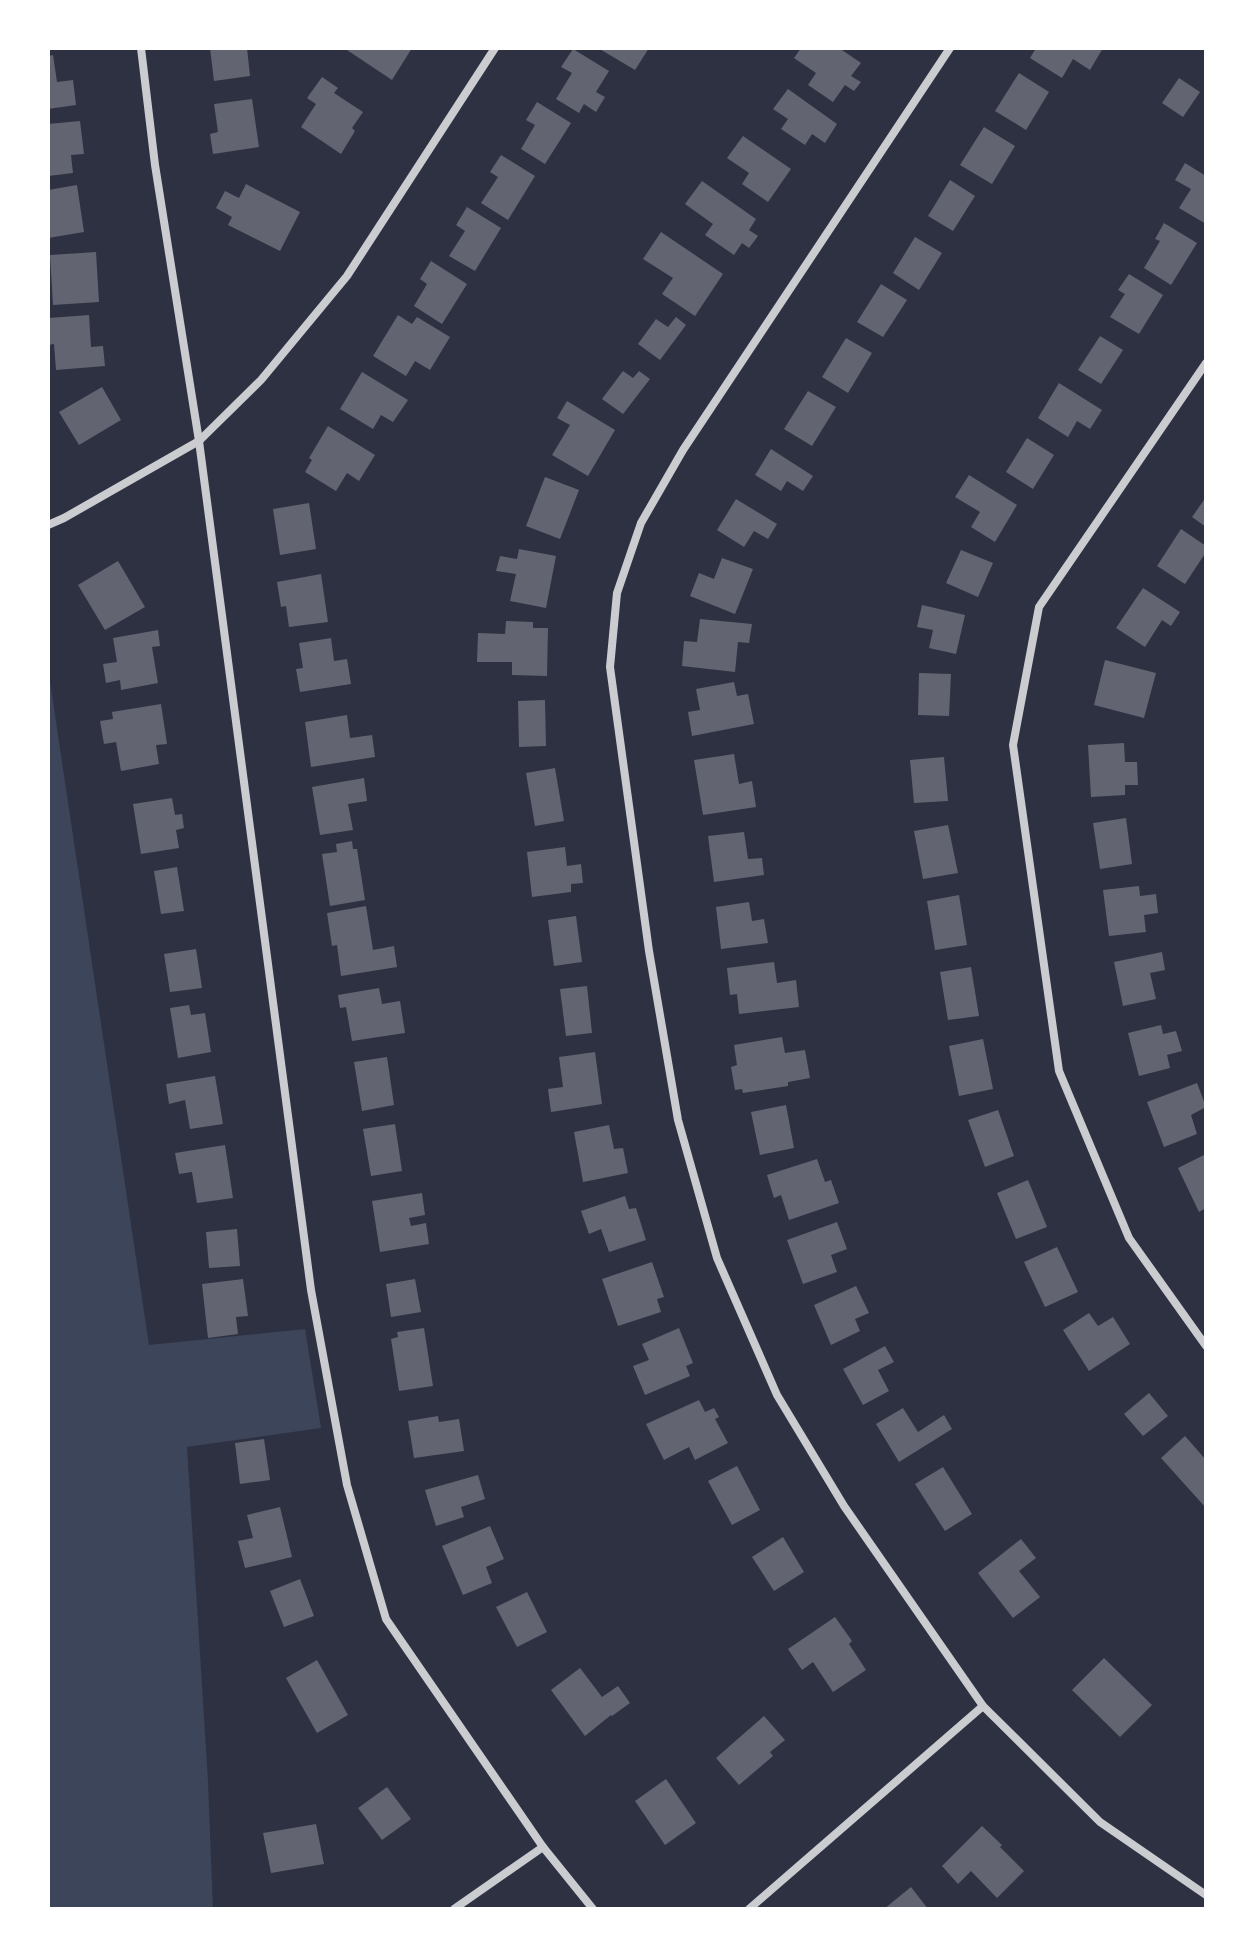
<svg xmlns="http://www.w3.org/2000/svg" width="1254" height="1957" font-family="Lora,serif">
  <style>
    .green { fill: #3c4559 }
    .building { fill: #626471 }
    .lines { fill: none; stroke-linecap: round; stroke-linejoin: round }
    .minor { stroke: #caccd0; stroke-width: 8 }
  </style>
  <rect width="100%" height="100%" fill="#2d3142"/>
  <polygon class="green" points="48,668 149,1345 305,1329 321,1428 187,1447 208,1781 213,1909 48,1909"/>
  <g class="building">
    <polygon points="210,48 247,48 250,76 214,81"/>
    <polygon points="344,48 412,48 392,80"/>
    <polygon points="598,48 649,48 635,70"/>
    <polygon points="801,48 839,48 861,63 851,76 861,82 854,91 845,85 833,102 808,85 816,73 794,58"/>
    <polygon points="1036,48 1103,48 1090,70 1073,59 1062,78 1030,58"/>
    <polygon points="573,49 609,71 596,92 605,97 596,112 584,104 579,113 556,99 572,73 561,67"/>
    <polygon points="53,55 57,82 73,80 76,105 48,109 48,56"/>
    <polygon points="1019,73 1049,92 1026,130 995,111"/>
    <polygon points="322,77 338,88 334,93 363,112 352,128 355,131 341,154 301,127 316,104 307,98"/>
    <polygon points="1179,78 1200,92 1183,117 1162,103"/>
    <polygon points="788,89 837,124 825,143 812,134 805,145 781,129 788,119 773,109"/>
    <polygon points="252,99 259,147 213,154 210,134 218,132 214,104"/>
    <polygon points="537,102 571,123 545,164 521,149 535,125 526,120"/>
    <polygon points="80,121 84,154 71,155 73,173 48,176 48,124"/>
    <polygon points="984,127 1015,146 992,184 960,165"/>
    <polygon points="743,136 791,169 768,202 742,184 749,173 727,158"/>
    <polygon points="501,155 535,176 508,220 481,203 498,177 490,172"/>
    <polygon points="1185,163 1206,176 1206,224 1179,208 1191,189 1175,180"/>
    <polygon points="950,180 975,196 953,231 928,216"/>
    <polygon points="702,181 756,219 749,230 758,236 749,248 742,243 734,255 705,235 713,224 685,204"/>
    <polygon points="246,184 300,212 280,251 228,225 232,217 216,208 225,191 239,198"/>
    <polygon points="77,185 84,232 48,238 48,190"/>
    <polygon points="467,207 501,228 475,271 449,256 465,231 456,225"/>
    <polygon points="1164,223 1197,243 1171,285 1144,268 1160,241 1155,239"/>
    <polygon points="661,232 723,274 695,316 662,294 673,278 643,259"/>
    <polygon points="915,237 942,253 919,290 893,273"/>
    <polygon points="96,252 99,302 53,305 50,255"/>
    <polygon points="431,261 467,284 442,324 414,306 427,284 420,279"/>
    <polygon points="1129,274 1163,295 1139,334 1110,317 1125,294 1118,290"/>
    <polygon points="881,284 907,300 883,337 857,322"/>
    <polygon points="89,315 91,347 103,346 105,366 56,370 54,344 48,345 48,318"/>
    <polygon points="398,315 412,324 417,317 450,337 430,370 415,361 406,376 373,356"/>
    <polygon points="676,317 686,325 660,360 638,344 656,319 668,327"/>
    <polygon points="1100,336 1123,350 1101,384 1078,370"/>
    <polygon points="846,338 872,353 848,393 822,377"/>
    <polygon points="623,371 633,378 639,371 650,379 623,414 602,399"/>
    <polygon points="362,372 408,400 393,422 381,415 373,429 340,409"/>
    <polygon points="1059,383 1102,410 1090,429 1077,421 1068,437 1038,418"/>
    <polygon points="102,387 121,420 79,445 59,412"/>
    <polygon points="808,391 836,407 812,446 784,429"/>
    <polygon points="567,401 615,430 588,476 552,455 570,425 557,418"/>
    <polygon points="328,426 375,455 359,481 347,473 336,491 305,472 312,460 309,458"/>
    <polygon points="1027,438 1054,455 1033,489 1006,472"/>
    <polygon points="771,449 813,476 803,491 787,481 781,491 755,475"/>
    <polygon points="969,475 1017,505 995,542 971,527 980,512 955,497"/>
    <polygon points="545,477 579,490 560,539 526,526"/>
    <polygon points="1206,497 1206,527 1192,517"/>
    <polygon points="736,499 777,524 768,539 754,531 744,547 717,530"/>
    <polygon points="309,503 316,549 280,555 273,509"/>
    <polygon points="1181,529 1206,546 1206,552 1185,584 1157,566"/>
    <polygon points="519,549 556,556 546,608 510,601 516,574 496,571 500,556 517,559"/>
    <polygon points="961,550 993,563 978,597 946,583"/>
    <polygon points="722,558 753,569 735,614 690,596 699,573 714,579"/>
    <polygon points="118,561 145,607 105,630 78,585"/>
    <polygon points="321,574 328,622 289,627 286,606 281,607 277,582"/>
    <polygon points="1143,588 1180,612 1171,626 1162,620 1145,647 1116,628"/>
    <polygon points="922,605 965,615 956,654 929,648 933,630 917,627"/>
    <polygon points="700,619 752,624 749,643 738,642 735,672 682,666 684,641 697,642"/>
    <polygon points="506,621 533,622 533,628 548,628 547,676 512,675 512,662 477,662 478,633 505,634"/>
    <polygon points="158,630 160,646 152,647 158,683 121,690 120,680 106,683 103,664 117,662 113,638"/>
    <polygon points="331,638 334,661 347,659 351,684 300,692 296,669 303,668 299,643"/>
    <polygon points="1105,660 1156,673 1144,718 1094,705"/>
    <polygon points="919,673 951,674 949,716 918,715"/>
    <polygon points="734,682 737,696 748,694 754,724 692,736 688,712 700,710 696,689"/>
    <polygon points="545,700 546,746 519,747 518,701"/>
    <polygon points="161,704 167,744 156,745 159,764 121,771 116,742 104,744 100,721 113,719 112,712"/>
    <polygon points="347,715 350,738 372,735 375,757 311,767 305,722"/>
    <polygon points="1124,743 1125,762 1137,762 1138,785 1125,785 1125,795 1091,797 1088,745"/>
    <polygon points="734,754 739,784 752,781 756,807 703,815 694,760"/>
    <polygon points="944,757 948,801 914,803 910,760"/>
    <polygon points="555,768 564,821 535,826 526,773"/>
    <polygon points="364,778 367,801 348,804 353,830 320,835 312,787"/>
    <polygon points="172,798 175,815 182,814 184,828 176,830 179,848 141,854 133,804"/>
    <polygon points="1126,818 1132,864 1100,869 1093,823"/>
    <polygon points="948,825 958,873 923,879 914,831"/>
    <polygon points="744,832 748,859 762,858 764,875 714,882 708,836"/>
    <polygon points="352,841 353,849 357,849 365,900 330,906 322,854 337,852 336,844"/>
    <polygon points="565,847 567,866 581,864 583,883 571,884 571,892 532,897 527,852"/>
    <polygon points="177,867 184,911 161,914 154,871"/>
    <polygon points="1139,886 1140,896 1156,894 1158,913 1144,915 1146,932 1109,936 1103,890"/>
    <polygon points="959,895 967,945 935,950 927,901"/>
    <polygon points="749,902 752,921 764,919 768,943 721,949 716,907"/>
    <polygon points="366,906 373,950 394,946 397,967 341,976 337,945 332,946 327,913"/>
    <polygon points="576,916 582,962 554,966 548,920"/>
    <polygon points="196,949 202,988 170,992 164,954"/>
    <polygon points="1162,952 1165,970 1150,973 1156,999 1123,1006 1114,962"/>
    <polygon points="774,962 777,983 796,980 799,1007 739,1014 737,994 730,995 727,968"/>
    <polygon points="971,967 979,1016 948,1020 940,972"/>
    <polygon points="587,986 592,1033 566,1036 560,989"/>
    <polygon points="379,988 382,1004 400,1001 405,1033 352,1041 346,1007 340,1008 338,995"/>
    <polygon points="189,1005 191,1015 205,1013 211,1052 178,1058 170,1008"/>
    <polygon points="1161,1025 1163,1034 1176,1031 1182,1051 1167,1055 1170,1068 1139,1076 1128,1033"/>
    <polygon points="782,1037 785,1053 805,1050 810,1078 788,1082 788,1086 743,1093 742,1089 735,1090 731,1067 737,1065 734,1045"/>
    <polygon points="983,1039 993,1089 959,1096 949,1046"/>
    <polygon points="595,1052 602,1104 551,1112 548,1089 563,1087 559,1057"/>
    <polygon points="387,1057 394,1105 362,1111 354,1062"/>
    <polygon points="215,1076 223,1124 190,1129 185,1100 169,1104 166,1084"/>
    <polygon points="1197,1083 1206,1107 1191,1115 1197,1134 1164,1147 1147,1102"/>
    <polygon points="786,1105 794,1148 760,1155 751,1112"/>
    <polygon points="998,1110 1014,1156 985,1167 968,1120"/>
    <polygon points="395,1124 402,1171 371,1176 363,1129"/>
    <polygon points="609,1125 614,1149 623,1148 628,1173 583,1182 574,1132"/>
    <polygon points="225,1145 233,1198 197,1203 192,1172 179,1174 175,1153"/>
    <polygon points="1206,1154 1206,1208 1199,1212 1178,1168"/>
    <polygon points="817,1159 825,1182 831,1180 839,1203 789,1220 781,1195 774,1198 767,1175"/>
    <polygon points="1028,1180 1047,1227 1016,1239 997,1193"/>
    <polygon points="422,1193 425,1215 409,1218 411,1226 426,1223 429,1244 380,1252 372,1201"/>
    <polygon points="625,1196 629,1209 636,1208 646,1240 609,1252 601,1229 589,1234 581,1211"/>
    <polygon points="837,1222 847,1249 831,1255 837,1272 803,1284 787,1240"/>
    <polygon points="237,1229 240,1266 209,1268 206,1232"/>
    <polygon points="1057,1247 1078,1292 1045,1307 1024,1262"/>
    <polygon points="652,1262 664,1297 657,1299 661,1312 618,1326 602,1279"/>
    <polygon points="243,1279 248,1316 236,1317 238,1334 208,1338 202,1284"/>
    <polygon points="415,1279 421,1312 391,1317 386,1284"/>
    <polygon points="856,1286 869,1313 855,1319 860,1331 831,1345 814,1305"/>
    <polygon points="1089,1313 1098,1326 1113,1317 1130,1344 1089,1371 1063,1330"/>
    <polygon points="424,1328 433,1386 399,1391 391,1339 398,1337 397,1332"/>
    <polygon points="679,1328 693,1363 686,1366 690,1376 645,1395 633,1366 649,1360 642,1344"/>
    <polygon points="885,1346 894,1362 878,1370 889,1391 863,1405 843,1369"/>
    <polygon points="1149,1393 1168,1416 1143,1436 1124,1414"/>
    <polygon points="699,1400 705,1412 714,1408 719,1417 715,1419 728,1443 695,1460 689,1447 664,1460 646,1424"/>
    <polygon points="903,1408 918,1432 944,1415 952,1429 899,1462 876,1424"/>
    <polygon points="438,1416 439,1422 459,1419 464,1451 414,1458 408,1421"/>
    <polygon points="1185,1436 1206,1460 1206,1508 1161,1458"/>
    <polygon points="264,1439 270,1480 240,1484 235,1443"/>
    <polygon points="737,1466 760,1510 732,1525 708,1481"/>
    <polygon points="943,1467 972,1514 945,1531 915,1484"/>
    <polygon points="478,1475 485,1499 461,1507 464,1517 436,1526 425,1490"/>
    <polygon points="280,1507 292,1557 245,1568 238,1541 253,1538 247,1515"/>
    <polygon points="490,1526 504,1559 486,1567 492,1583 463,1595 442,1546"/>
    <polygon points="783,1537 804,1572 774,1591 752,1557"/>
    <polygon points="1021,1539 1036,1558 1019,1571 1040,1597 1013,1618 978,1573"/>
    <polygon points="300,1579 314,1616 284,1627 270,1591"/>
    <polygon points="527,1592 547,1632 517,1647 496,1607"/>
    <polygon points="835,1617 852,1641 849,1644 866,1670 833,1692 813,1662 802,1670 788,1649"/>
    <polygon points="1104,1658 1152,1705 1120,1737 1072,1690"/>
    <polygon points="317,1660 348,1715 317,1733 286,1678"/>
    <polygon points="580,1668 602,1697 618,1686 630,1703 612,1716 611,1715 585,1736 551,1690"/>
    <polygon points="764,1716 785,1740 770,1752 773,1756 739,1785 716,1758"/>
    <polygon points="666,1779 696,1823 665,1845 635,1801"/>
    <polygon points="387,1787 411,1819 382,1840 358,1808"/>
    <polygon points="316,1824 324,1864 271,1873 263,1833"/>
    <polygon points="982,1826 1002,1845 1000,1847 1024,1871 997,1898 971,1871 958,1884 942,1866"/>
    <polygon points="911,1887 928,1909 884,1909"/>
  </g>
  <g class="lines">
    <g class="minor">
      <polyline points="141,48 155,165 199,441 311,1290 347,1485 386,1619 543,1847 593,1909"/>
      <polyline points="950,48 683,450 641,523 617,593 610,667 649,951 678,1120 717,1258 777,1395 844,1506 983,1706 1100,1822 1206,1895"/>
      <polyline points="1206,363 1039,607 1013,745 1059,1071 1129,1238 1206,1346"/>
      <polyline points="48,525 64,518 199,441 261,380 347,276 495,48"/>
      <polyline points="454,1909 543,1847"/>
      <polyline points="749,1909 983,1706"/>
    </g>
  </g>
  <rect width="1254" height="1957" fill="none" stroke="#ffffff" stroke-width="100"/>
</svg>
